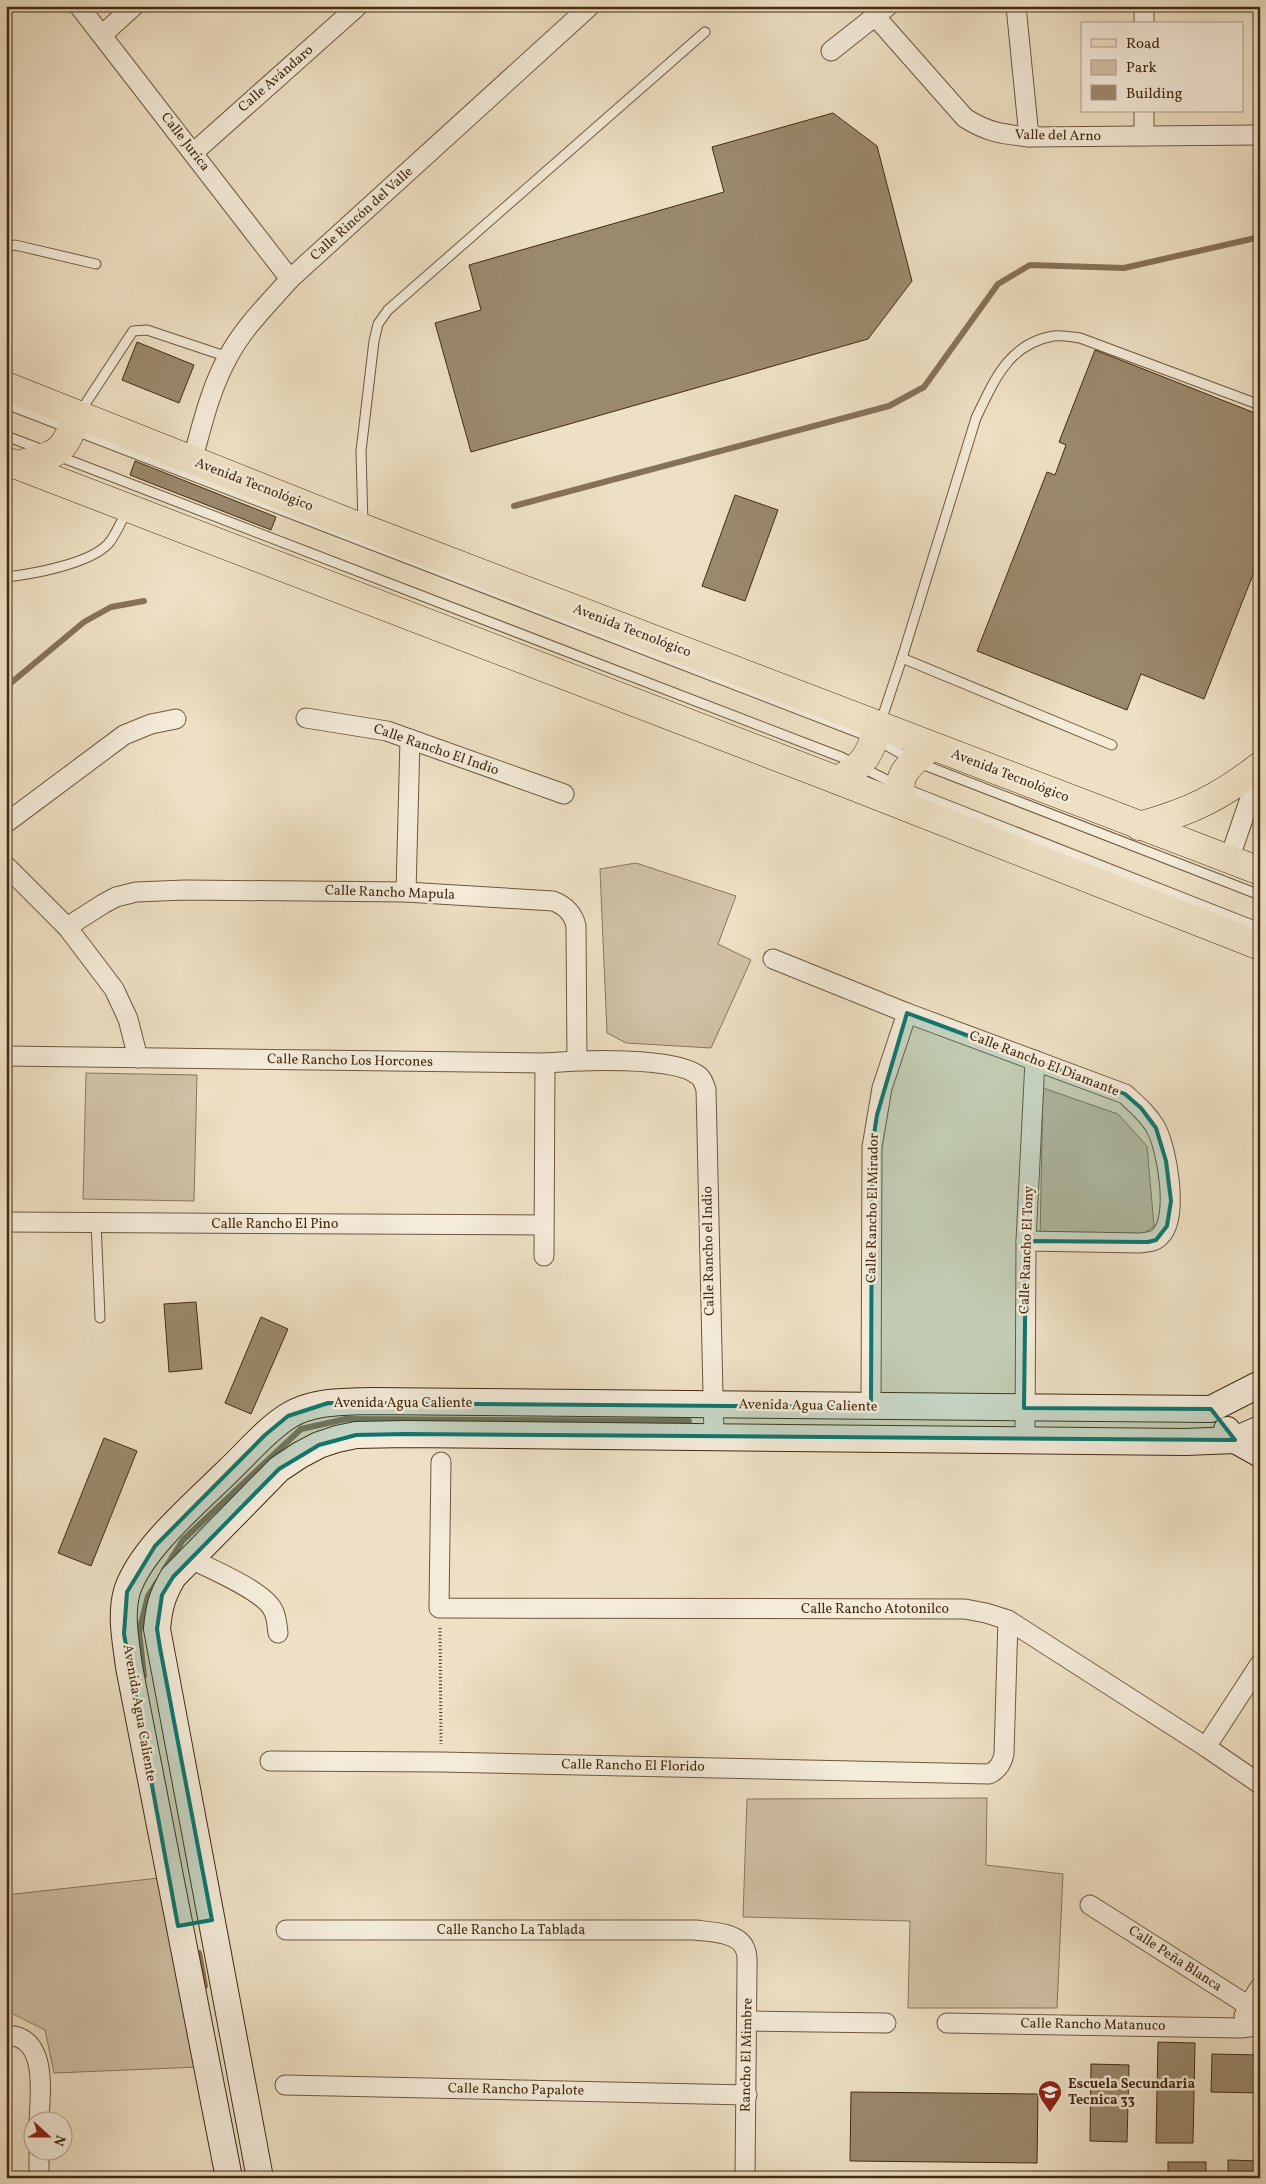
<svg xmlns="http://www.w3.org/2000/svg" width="1266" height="2184" font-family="Vollkorn,serif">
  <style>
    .green { fill: #d1c1a6; stroke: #8a765c }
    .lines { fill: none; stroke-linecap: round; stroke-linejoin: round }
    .stream { stroke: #867258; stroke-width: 6 }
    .building { fill: #9b896e; stroke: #422b11 }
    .lane-casing { stroke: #6d583e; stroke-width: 11 }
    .street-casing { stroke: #6d583e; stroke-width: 21 }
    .secondary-casing { stroke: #422b11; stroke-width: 28 }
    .primary-casing { stroke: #422b11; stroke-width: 29 }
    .path { stroke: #422b11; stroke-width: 3; stroke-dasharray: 1 2.5; stroke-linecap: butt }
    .lane { stroke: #f4ebd9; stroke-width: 9 }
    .street { stroke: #f4ebd9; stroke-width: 19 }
    .secondary { stroke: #f4ebd9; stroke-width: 26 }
    .primary { stroke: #eee0c4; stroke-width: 28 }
    .marked { fill: #0f766e; fill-opacity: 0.2; stroke: #0f766e; stroke-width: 4; stroke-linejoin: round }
    .labels { text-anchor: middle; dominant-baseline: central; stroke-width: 5; stroke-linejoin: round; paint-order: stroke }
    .street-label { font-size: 14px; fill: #422b11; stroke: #f4ebd9 }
    .poi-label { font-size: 14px; font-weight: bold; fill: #422b11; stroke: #f4ebd9; text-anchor: start }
  </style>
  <rect width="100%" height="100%" fill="#eee0c4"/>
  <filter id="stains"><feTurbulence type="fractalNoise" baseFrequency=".004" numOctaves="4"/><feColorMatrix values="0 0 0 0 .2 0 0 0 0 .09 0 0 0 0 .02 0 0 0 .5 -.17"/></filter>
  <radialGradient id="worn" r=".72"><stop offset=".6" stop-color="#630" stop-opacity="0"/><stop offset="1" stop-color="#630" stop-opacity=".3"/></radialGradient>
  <g class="green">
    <polygon points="636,863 736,896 718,944 751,960 711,1048 626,1043 607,1033 600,869"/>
    <polygon points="86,1073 197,1075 194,1201 83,1199"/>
    <polygon points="1043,1088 1118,1114 1147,1146 1154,1226 1138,1238 1040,1240"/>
    <polygon points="987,1798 986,1865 1063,1874 1057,2008 908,2008 910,1921 743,1917 747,1799"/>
    <polygon points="159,1878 199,2067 54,2073 45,2030 13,2014 6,2013 6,1895"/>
  </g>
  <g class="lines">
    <g class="stream">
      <polyline points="514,506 889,406 924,387 998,284 1030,265 1124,268 1260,237"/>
      <polyline points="6,687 84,622 111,607 144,601"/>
      <polyline points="164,1570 183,1540 301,1429 346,1419 689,1421"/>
      <polyline points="144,1676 139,1632 148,1596 157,1582"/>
      <polyline points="199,1953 205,1986"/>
    </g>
  </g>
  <g class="building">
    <polygon points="833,113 877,146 912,281 868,339 471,452 435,323 481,310 469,265 724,192 712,147"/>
    <polygon points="137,342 194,365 179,403 122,380"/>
    <polygon points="1095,350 1260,415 1260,557 1204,699 1141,674 1127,710 977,651 1047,472 1055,475 1066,445 1059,442"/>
    <polygon points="135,461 276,517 271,530 130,475"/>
    <polygon points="735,495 778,510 745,601 702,586"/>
    <polygon points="196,1302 202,1369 169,1372 164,1304"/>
    <polygon points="261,1317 288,1329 251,1414 225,1403"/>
    <polygon points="104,1438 137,1451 91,1566 58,1553"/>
    <polygon points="1158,2042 1195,2043 1193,2143 1156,2143"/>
    <polygon points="1212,2054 1260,2055 1260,2093 1211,2092"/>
    <polygon points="1091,2064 1129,2065 1127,2142 1090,2141"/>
    <polygon points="851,2092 1038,2094 1037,2163 850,2161"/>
    <polygon points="1228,2160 1260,2161 1260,2178 1228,2178"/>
    <rect x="1168" y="2162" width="38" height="16"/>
    <polygon points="1032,2172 1073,2173 1073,2178 1032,2178"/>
  </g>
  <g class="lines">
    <g class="lane-casing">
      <g id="lane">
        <polyline points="6,248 15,245 96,264"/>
        <polyline points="6,404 875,739 914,761 1260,895"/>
        <polyline points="80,412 133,331 147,330 228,357"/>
        <polyline points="6,436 43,450"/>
        <polyline points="58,456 841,757 899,786 1260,928"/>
        <polyline points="363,524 361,451 374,341 378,324 388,310 705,32"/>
        <path d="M6 577C33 574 89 564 108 544 116 535 121 521 127 511"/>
        <path d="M902 658 976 418C994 381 1008 344 1053 336 1062 335 1072 337 1080 338L1260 405"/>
        <polyline points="880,724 902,658 1112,745"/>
        <polyline points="96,1222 100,1318"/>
      </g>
    </g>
    <g class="street-casing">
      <g id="street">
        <polyline points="79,6 290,279"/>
        <polyline points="1016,6 1029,137"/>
        <path d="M875 16 965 118C989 133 1002 134 1029 137L1260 135"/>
        <polyline points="1144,24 1144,6"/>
        <polyline points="102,35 134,6"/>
        <polyline points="831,51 888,6"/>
        <polyline points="1144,136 1144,111"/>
        <polyline points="193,153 358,6"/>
        <path d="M192 461C202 426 210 389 228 357 244 327 268 304 290 279L590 6"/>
        <polyline points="306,718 387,731 564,794"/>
        <polyline points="6,823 124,735 151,724 176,719"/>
        <polyline points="1229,860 1260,769"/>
        <polyline points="6,866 67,927 114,989 128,1019 138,1058"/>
        <polyline points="406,892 410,739"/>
        <path d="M67 927 103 904 116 897 136 892 185 890 406 892 553 901C566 906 573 913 576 926L577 1060"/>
        <path d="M773 959 907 1013 1125 1094C1136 1104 1148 1114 1156 1128 1167 1149 1179 1216 1161 1235 1156 1242 1148 1242 1140 1243L1026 1241"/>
        <path d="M6 1056 545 1063C577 1060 676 1056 699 1076 703 1079 704 1085 706 1089L714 1437"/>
        <polyline points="6,1222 543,1225"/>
        <polyline points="544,1256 545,1063"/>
        <polyline points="871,1407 872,1147 882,1088 907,1013"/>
        <polyline points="1025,1441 1026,1241 1035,1060"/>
        <polyline points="441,1462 439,1608 965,1609 986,1613 1008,1620 1206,1747 1260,1784"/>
        <path d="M191 1559C211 1569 264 1591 273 1610 277 1617 277 1626 278 1633"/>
        <polyline points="1206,1747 1260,1664"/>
        <path d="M270 1761 441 1762 989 1774C998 1770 1002 1764 1004 1754L1008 1620"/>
        <polyline points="1090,1905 1260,2013"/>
        <path d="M286 1930H695C710 1932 739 1932 745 1949 748 1955 747 1963 747 1969L745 2178"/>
        <polyline points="1244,2016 1248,2006 1260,1987"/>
        <polyline points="748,2021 886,2023"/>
        <polyline points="947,2023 1240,2028 1260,2026"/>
        <path d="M6 2035C49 2036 40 2093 39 2122"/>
        <polyline points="285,2085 747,2095"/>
        <polyline points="39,2178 39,2152"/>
      </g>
    </g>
    <g class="secondary-casing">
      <g id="secondary">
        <polyline points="1227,1430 1235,1440 1260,1454"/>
        <path d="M229 2178 129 1667C126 1642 120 1616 127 1591 141 1548 197 1502 229 1470 248 1452 266 1430 288 1416 312 1401 342 1402 369 1401L1211 1409 1260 1384"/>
        <path d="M260 2178 157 1629C159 1607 162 1596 173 1577L279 1469 300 1455 319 1445 337 1439 356 1435 406 1434 1185 1442 1235 1440 1260 1429"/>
      </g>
    </g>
    <g class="primary-casing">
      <g id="primary">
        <polyline points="6,386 363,528 1260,871"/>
        <polyline points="6,461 837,780 1260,946"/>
        <path d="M18 465C60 452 61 457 78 415"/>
        <path d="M837 780C864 767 870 753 879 726"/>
        <path d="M905 806C892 775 909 765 931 747"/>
        <path d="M1139 826C1189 812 1219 798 1260 766"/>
      </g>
    </g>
    <polyline class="path" points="440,1628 441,1744"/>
    <use href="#lane" class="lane"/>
    <use href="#street" class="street"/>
    <use href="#secondary" class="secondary"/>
    <use href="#primary" class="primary"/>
  </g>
  <path class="marked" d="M907 1013 1125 1094 1141 1108 1156 1128 1166 1161 1171 1201 1167 1226 1156 1240 1148 1242 1026 1241 1024 1408 1211 1409 1235 1440 406 1434 356 1435 319 1445 279 1469 173 1577 162 1595 157 1629 160 1648 212 1920 178 1926 124 1634 127 1592 155 1546 265 1435 288 1416 328 1403 871 1407 872 1147 877 1115Z"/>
  <defs>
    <g id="school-pin" transform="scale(1.25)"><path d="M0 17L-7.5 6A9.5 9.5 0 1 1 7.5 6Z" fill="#8f2418" stroke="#f4ebd9"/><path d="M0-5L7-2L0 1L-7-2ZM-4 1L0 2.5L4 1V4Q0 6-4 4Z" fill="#fff"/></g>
  </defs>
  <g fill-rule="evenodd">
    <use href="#school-pin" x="1050" y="2092"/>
  </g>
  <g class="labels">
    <g class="street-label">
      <text transform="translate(276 79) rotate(-41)">Calle Avándaro</text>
      <text transform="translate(1058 136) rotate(1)">Valle del Arno</text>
      <text transform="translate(185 142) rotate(52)">Calle Jurica</text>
      <text transform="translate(362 214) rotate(-42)">Calle Rincón del Valle</text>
      <text transform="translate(254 485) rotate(21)">Avenida Tecnológico</text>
      <text transform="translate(632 631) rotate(21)">Avenida Tecnológico</text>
      <text transform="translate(436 750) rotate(19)">Calle Rancho El Indio</text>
      <text transform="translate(1010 776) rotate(21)">Avenida Tecnológico</text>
      <text transform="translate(390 893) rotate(2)">Calle Rancho Mapula</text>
      <text transform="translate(350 1061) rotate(1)">Calle Rancho Los Horcones</text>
      <text transform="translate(1044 1064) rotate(21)">Calle Rancho El Diamante</text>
      <text transform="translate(873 1208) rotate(-89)">Calle Rancho El Mirador</text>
      <text x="275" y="1224">Calle Rancho El Pino</text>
      <text transform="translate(1027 1250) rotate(-88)">Calle Rancho El Tony</text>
      <text transform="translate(709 1251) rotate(-91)">Calle Rancho el Indio</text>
      <text x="403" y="1403">Avenida Agua Caliente</text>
      <text transform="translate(808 1406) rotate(1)">Avenida Agua Caliente</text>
      <text x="875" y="1609">Calle Rancho Atotonilco</text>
      <text transform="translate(139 1713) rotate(80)">Avenida Agua Caliente</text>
      <text transform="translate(633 1766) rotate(1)">Calle Rancho El Florido</text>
      <text x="511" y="1930">Calle Rancho La Tablada</text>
      <text transform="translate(1175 1959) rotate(33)">Calle Peña Blanca</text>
      <text transform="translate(1093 2025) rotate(1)">Calle Rancho Matanuco</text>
      <text transform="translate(747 2055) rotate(-89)">Rancho El Mimbre</text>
      <text transform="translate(516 2090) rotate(1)">Calle Rancho Papalote</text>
    </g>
    <g class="poi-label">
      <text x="1068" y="2084">Escuela Secundaria<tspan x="1068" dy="16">Tecnica 33</tspan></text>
    </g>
  </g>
  <rect width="1266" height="2184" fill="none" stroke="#eee0c4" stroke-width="25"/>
  <rect x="8" y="8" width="1251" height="2169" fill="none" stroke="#422b11" stroke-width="2.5"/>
  <rect x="12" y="12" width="1241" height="2159" fill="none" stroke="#422b11"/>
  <rect x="1081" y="22" width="162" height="90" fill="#f4ebd9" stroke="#ad9e89"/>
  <rect x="1091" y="39" width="25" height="8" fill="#eee0c4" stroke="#ad9e89"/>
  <text x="1126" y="48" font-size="15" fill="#422b11">Road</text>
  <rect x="1091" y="60" width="25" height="15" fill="#d1c1a6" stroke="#ad9e89"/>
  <text x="1126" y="72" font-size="15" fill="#422b11">Park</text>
  <rect x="1091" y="85" width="25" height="15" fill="#9b896e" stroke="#ad9e89"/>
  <text x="1126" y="98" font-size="15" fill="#422b11">Building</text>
  <g transform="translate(48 2136) rotate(111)"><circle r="24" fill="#f4ebd9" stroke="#ad9e89"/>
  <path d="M0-4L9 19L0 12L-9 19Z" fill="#8f2418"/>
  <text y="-8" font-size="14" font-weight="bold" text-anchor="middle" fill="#422b11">N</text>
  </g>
  <rect width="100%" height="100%" filter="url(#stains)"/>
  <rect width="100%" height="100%" fill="url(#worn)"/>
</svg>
